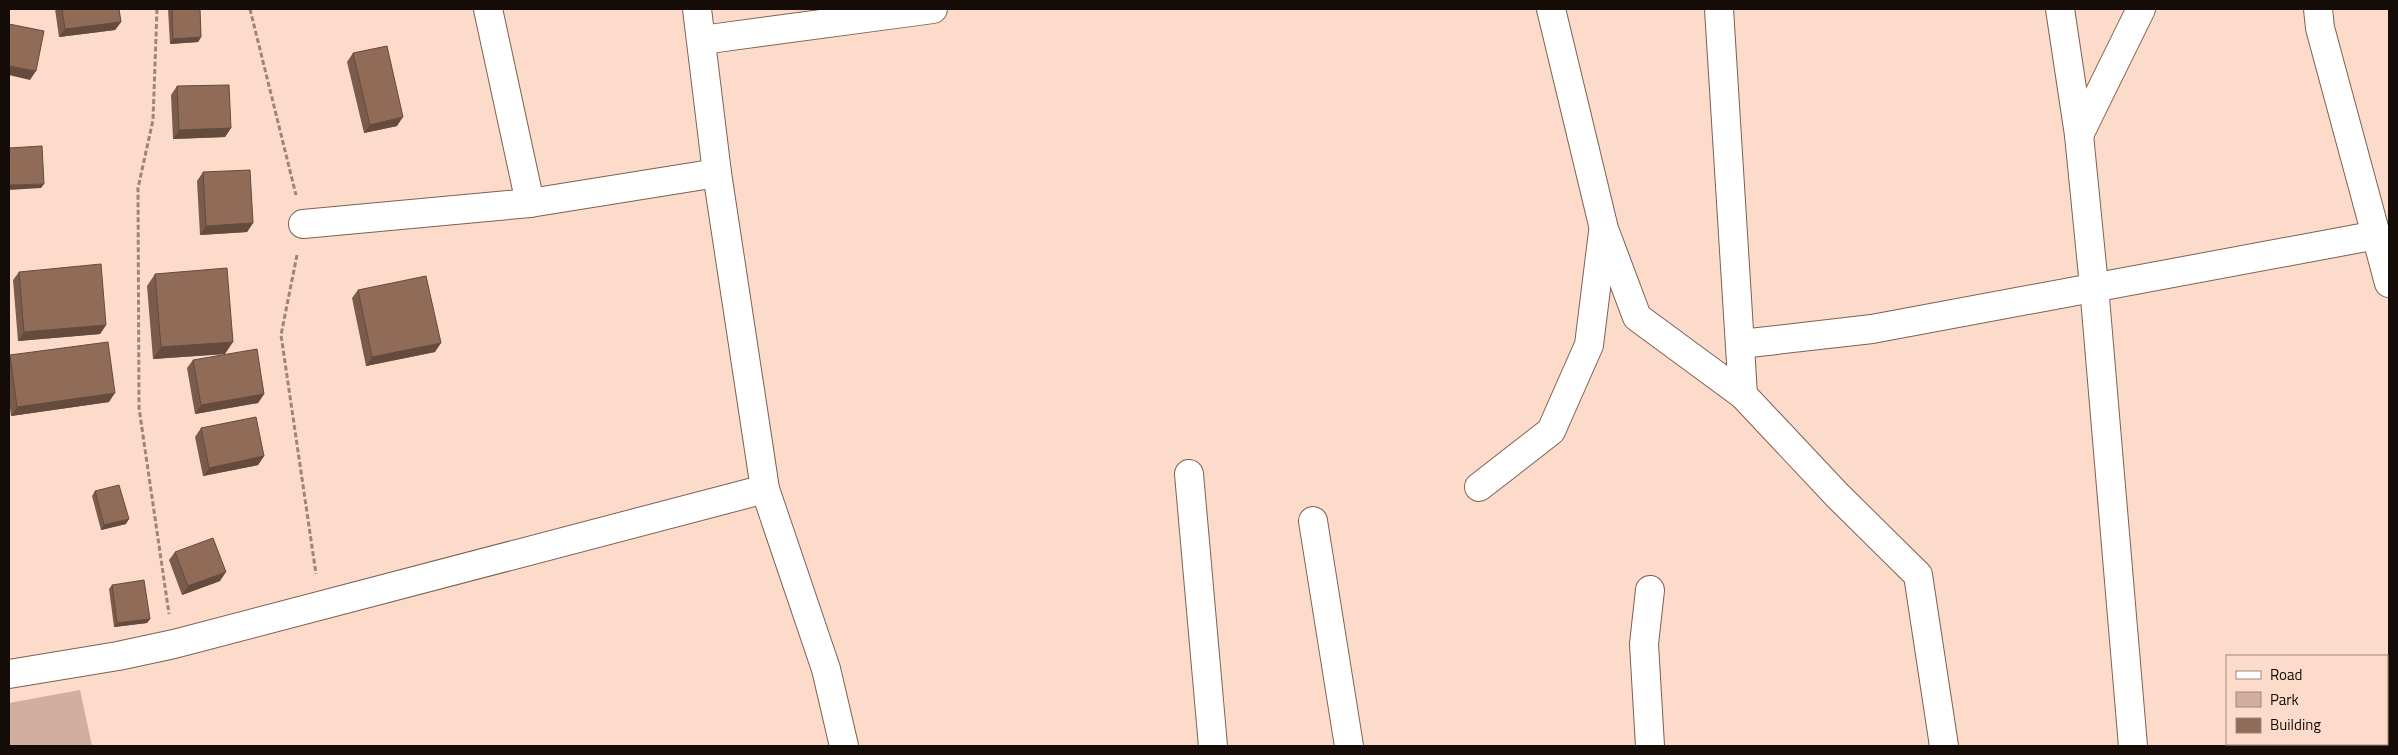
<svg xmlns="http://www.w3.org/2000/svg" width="2398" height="755" font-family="'Titillium Web',sans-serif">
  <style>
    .green { fill: #d1ae9d }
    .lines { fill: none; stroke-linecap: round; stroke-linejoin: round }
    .minor-casing { stroke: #7d6152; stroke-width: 30 }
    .path { stroke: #9d8579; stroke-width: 3; stroke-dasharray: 5 2.5; stroke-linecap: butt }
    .minor { stroke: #fff; stroke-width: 28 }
    .wall { fill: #7b5c4c }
    .shaded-wall { fill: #644b3e }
    .building { fill: #8f6b58; stroke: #644b3e }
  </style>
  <rect width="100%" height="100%" fill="#fcdbca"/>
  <polygon class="green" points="80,690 92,746 9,746 9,703"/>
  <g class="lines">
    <g class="minor-casing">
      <g id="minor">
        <polyline points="488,9 530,203"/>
        <polyline points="697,9 717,173 765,489 826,669 844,746"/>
        <polyline points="1551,9 1604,229 1637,317 1743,395 1838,496 1918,575 1944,746"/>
        <polyline points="1719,9 1743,395"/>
        <polyline points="2060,9 2079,135 2094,286 2133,746"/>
        <polyline points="2318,9 2320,28 2389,283"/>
        <polyline points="702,40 933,9"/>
        <polyline points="2079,135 2141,9"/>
        <polyline points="303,224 530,203 717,173"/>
        <polyline points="1741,344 1872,329 2377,235 2389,244"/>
        <polyline points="1189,474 1213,746"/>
        <polyline points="1479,487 1551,431 1589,345 1603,232"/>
        <polyline points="1313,521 1349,746"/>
        <polyline points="9,674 118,656 174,644 765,489"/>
        <polyline points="1650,746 1644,644 1650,590"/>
      </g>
    </g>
    <g class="path">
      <polyline points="157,9 153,120 138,188 139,408 169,614"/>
      <polyline points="250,9 296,195"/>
      <polyline points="297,255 281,335 316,574"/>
    </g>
    <use href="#minor" class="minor"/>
  </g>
  <g class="wall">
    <polygon points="55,9 119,9 121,22 115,30 59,37"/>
    <polygon points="168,9 200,9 201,37 198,42 170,44"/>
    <polygon points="353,53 397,126 364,133 347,62"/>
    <polygon points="177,86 231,128 225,137 173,139 171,95"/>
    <polygon points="203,172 253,223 247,232 200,235 197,181"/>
    <polygon points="19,272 106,325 100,334 18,341 13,280"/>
    <polygon points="155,274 225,354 153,359 147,286"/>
    <polygon points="358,290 435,352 366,366 352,298"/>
    <polygon points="10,355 109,402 11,416 9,401 9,356"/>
    <polygon points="193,360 264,394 258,403 195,414 187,368"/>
    <polygon points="201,428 264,456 258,465 203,476 195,437"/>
    <polygon points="95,491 126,524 101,530 92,496"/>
    <polygon points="175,552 220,581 182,595 169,560"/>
    <polygon points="112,585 150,619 147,623 114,627 109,589"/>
  </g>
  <g class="shaded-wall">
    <polygon points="121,22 115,30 59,37 65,29"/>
    <polygon points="201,37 198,42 170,44 173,39"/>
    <polygon points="9,66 36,71 30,80 9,75"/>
    <polygon points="403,117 397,126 364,133 370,125"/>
    <polygon points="231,128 225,137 173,139 179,130"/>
    <polygon points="44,184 41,188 9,190 9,185"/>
    <polygon points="253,223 247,232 200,235 206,226"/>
    <polygon points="106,325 100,334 18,341 24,332"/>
    <polygon points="233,342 225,354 153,359 161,347"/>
    <polygon points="441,343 435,352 366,366 372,357"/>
    <polygon points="115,393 109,402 11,416 17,407"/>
    <polygon points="264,394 258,403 195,414 201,405"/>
    <polygon points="264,456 258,465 203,476 209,468"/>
    <polygon points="129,519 126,524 101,530 104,525"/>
    <polygon points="226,572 220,581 182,595 188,586"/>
    <polygon points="150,619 147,623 114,627 117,623"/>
  </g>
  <g class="building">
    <polygon points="62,9 119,9 121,22 65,29"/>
    <polygon points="172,9 200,9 201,37 173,39"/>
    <polygon points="9,24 44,31 36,71 9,66"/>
    <polygon points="387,46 403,117 370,125 353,53"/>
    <polygon points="229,85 231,128 179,130 177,86"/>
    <polygon points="42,146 44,184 9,185 9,148"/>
    <polygon points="250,170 253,223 206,226 203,172"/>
    <polygon points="101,264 106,325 24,332 19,272"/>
    <polygon points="227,268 233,342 161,347 155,274"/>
    <polygon points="426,276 441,343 372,357 358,290"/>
    <polygon points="108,342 115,393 17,407 10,355"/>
    <polygon points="257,349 264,394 201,405 193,360"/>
    <polygon points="256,417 264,456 209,468 201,428"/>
    <polygon points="119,485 129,519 104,525 95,491"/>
    <polygon points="213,538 226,572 188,586 175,552"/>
    <polygon points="144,580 150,619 117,623 112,585"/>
  </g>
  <rect width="2398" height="755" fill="none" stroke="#160c07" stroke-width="20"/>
  <rect x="2226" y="655" width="162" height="90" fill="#fcdbca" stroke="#a0887c"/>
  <rect x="2236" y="671" width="25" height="8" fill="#ffffff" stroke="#a0887c"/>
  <text x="2270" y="680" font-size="15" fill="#160c07">Road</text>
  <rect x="2236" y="692" width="25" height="15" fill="#d1ae9d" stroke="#a0887c"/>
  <text x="2270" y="705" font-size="15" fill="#160c07">Park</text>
  <rect x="2236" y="718" width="25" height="15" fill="#8f6b58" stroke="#a0887c"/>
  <text x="2270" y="730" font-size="15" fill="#160c07">Building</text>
</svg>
